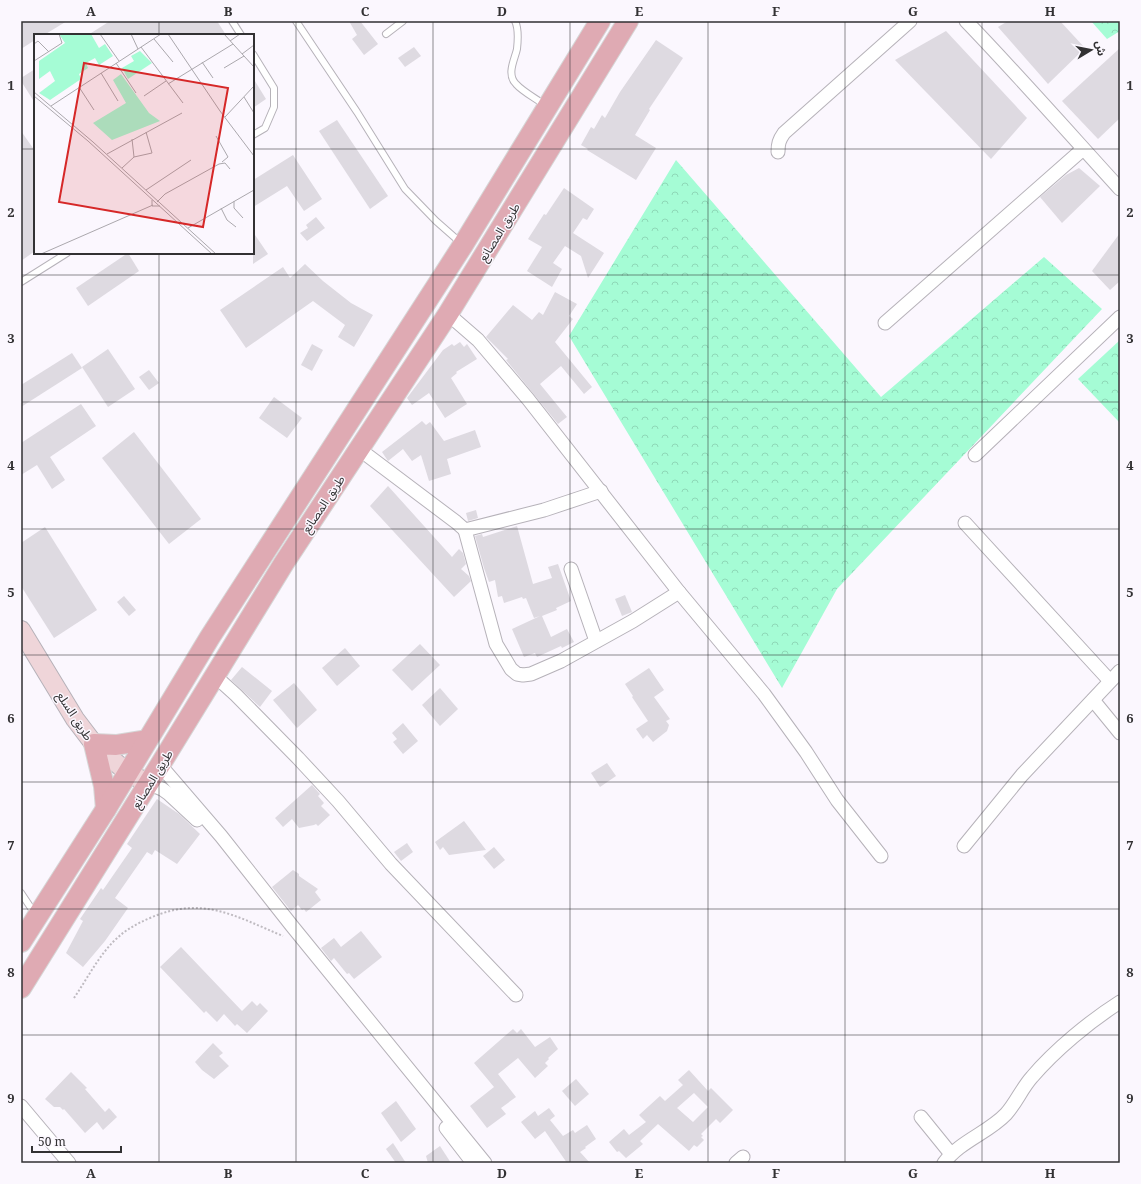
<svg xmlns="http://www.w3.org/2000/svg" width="1141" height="1184" font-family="'Noto Serif','Noto Sans Arabic',serif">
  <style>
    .forest { fill: url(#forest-crowns) }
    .building { fill: #dedae1; fill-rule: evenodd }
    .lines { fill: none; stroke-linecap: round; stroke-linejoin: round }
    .lane-casing { stroke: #b6b2b9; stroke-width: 8 }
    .street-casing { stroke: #b6b2b9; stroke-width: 15 }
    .secondary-casing { stroke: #b6b2b9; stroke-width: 20 }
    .primary-casing { stroke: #d6d6d6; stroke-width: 22 }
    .path { stroke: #bfbbc1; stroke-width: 2; stroke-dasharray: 2 2; stroke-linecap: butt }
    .lane { stroke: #fff; stroke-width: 6 }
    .street { stroke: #fff; stroke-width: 13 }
    .secondary { stroke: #efd5d9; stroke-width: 18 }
    .primary { stroke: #dfaab3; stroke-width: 20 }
    .grid { fill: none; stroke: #323133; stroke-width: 1; stroke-opacity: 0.55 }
    .labels { text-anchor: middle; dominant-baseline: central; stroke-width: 3; stroke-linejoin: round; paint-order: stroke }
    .street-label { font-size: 12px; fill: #323133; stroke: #fbf7fe }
    .inset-road { fill: none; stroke: #aba8ad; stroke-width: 1 }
    .view { fill: #d62828; fill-opacity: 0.15; stroke: #d62828; stroke-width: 2 }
    .inset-edge { fill: none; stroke: #323133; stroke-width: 2 }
    .neatline { fill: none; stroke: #323133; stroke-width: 1.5 }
    .grid-label { font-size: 13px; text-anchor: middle; font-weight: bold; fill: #323133 }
  </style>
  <defs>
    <pattern id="forest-crowns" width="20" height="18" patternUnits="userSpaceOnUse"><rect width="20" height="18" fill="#a5fcd5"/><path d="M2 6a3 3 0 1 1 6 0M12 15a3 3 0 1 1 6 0" fill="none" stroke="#8ed8b7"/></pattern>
  </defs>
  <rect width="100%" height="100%" fill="#fbf7fe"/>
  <g class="forest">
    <polygon points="1091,21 1120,21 1120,31 1107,39"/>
    <polygon points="676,160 881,397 1044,257 1102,309 837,589 782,688 569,336"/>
    <polygon points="1120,340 1120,423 1078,379"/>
  </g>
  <g class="building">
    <polygon points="21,21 67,21 44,35 35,35 35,40 21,49"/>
    <polygon points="110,21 217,21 226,35 88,35"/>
    <polygon points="349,21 360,21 378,44 364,55 352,39 357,35"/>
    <polygon points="1008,21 1060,21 1085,48 1048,84 998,27"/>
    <polygon points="946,31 1027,118 991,159 895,60"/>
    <polygon points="656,40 683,58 649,109 650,110 635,135 656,148 636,180 587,150 588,149 581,145 591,127 594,129 602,115 605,118 620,92"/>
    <polygon points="414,47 421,56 405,67 398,58"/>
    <polygon points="1120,48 1120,118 1098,139 1062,101"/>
    <polygon points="35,69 35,103 21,81 21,78"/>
    <polygon points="253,78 266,99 253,108"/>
    <polygon points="337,120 388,196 370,209 319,131"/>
    <polygon points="21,131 35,151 35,251 21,261"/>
    <polygon points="293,155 322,199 304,211 287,186 253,207 253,180"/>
    <polygon points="1079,168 1100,186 1062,223 1040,197 1066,175"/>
    <polygon points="564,188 594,209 587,220 583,218 573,233 604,253 588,278 581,256 565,246 553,263 562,269 552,287 527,271 542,247 528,239 544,214 546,215"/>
    <polygon points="316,217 325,228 307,241 300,233 308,228 306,225"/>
    <polygon points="253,232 268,254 253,264"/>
    <polygon points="1120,233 1120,281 1110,290 1092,271"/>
    <polygon points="128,253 139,271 88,306 76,288"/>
    <polygon points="305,264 323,281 351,303 373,315 354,347 338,337 345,325 313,301 246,348 220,310 283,267 290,278"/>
    <polygon points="555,292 577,304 569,316 573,319 555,342 592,387 584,394 561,366 540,384 567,417 558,424 506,360 508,359 486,337 513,305 532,320 539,312 543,315"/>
    <polygon points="460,342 464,347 467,344 477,359 456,372 457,373 451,378 467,404 445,418 429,393 412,405 407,398 443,350 452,344 454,346"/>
    <polygon points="312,344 323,350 312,371 301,365"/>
    <polygon points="108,349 135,389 108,407 82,367"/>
    <polygon points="72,353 82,368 21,407 21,385"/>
    <polygon points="149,370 159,383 149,390 139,377"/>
    <polygon points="274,397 302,418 287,438 259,418"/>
    <polygon points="81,404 96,426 50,457 65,480 52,489 37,465 21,475 21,443"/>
    <polygon points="422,421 426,425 430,422 444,441 475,430 481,447 447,459 451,474 429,481 421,455 412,461 403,449 388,461 382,452"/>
    <polygon points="134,432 201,519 169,544 102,458"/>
    <polygon points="388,486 452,557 459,549 463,553 466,564 461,569 469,576 471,581 454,597 370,506"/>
    <polygon points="476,510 478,518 468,521 466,513"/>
    <polygon points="517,526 533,584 552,578 548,567 558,564 571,601 556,608 557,610 542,616 551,637 567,629 574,642 562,648 561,646 537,657 535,653 524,657 512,629 540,616 534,618 526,598 523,599 522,597 504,603 502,596 498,597 495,580 489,582 484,568 475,536 482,534 483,537"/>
    <polygon points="45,527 97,610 54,638 21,586 21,543"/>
    <polygon points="625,595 632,612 622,616 615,599"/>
    <polygon points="124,596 136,610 129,616 117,602"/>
    <polygon points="420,644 440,665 412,691 392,670"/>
    <polygon points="345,648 360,666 337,686 322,668"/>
    <polygon points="242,667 272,691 260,707 231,680"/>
    <polygon points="649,668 664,690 654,697 670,719 666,721 669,725 667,731 653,742 647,735 643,739 636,729 648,721 632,697 633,696 625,684"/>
    <polygon points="294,683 317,710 297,728 273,700"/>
    <polygon points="440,688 458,709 440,726 422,705"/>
    <polygon points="403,723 418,741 403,754 393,742 397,739 392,733"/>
    <polygon points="607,763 616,776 600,787 591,773"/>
    <polygon points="312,785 320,794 318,796 324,803 321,806 330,815 318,826 316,824 314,825 299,828 292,819 283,827 275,818"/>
    <polygon points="157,799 179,814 200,834 177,864 155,850 152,855 147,852 115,898 128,908 105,941 83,967 66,953 83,921 80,919 101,888 103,890 132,848 127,844"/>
    <polygon points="464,821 486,850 449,855 443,847 440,850 435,842"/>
    <polygon points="407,843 413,852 401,861 394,852"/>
    <polygon points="494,847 505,860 494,869 483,856"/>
    <polygon points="293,870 299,874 299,876 318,889 315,892 321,900 306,912 304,909 302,910 298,905 291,911 272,887"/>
    <polygon points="361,931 382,957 354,979 349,973 347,974 334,958 331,961 321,948 334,938 341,947"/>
    <polygon points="181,947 242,1011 252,1001 257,1006 260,1003 268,1011 247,1033 237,1024 235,1026 224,1014 217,1022 206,1011 204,1013 160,967"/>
    <polygon points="513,1029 517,1033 521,1029 535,1047 550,1037 558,1049 548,1058 549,1059 545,1063 548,1066 535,1078 518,1058 498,1074 516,1097 501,1108 506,1114 487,1128 470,1106 494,1087 474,1063"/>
    <polygon points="213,1043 223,1053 219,1056 229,1066 214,1079 202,1070 195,1062"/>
    <path d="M689 1070 708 1091 711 1088 733 1110 720 1123 716 1119 701 1134 703 1136 701 1137 704 1140 697 1147 694 1145 689 1151 658 1124 640 1141 643 1144 626 1158 619 1151 617 1152 609 1142 624 1129 629 1135 646 1122 639 1115 660 1096 665 1101 683 1085 678 1080ZM694 1093 708 1107 693 1122 677 1108Z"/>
    <polygon points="71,1072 87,1088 85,1089 105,1112 109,1108 117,1117 103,1130 97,1122 85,1133 64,1109 63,1110 60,1107 54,1107 45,1099"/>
    <polygon points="576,1079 589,1094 575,1106 562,1091"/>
    <polygon points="396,1101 416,1129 401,1142 381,1113"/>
    <polygon points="549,1108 555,1116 550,1120 563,1136 573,1130 575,1133 587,1125 596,1139 585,1147 586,1148 580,1152 590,1163 567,1163 545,1131 535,1139 521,1122 535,1111 538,1116"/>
    <polygon points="393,1143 406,1163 396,1163 386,1149"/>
    <polygon points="440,1146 451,1163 428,1163 426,1156"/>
  </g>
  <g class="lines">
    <g class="lane-casing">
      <g id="lane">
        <polyline points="232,21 241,35"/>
        <polyline points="296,21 357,112 405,189 436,221 461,243"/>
        <path d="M515 21C519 29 518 40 517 49 515 59 506 74 516 84 523 92 537 99 546 106"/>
        <polyline points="386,34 403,21"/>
        <polyline points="253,54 274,88 274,107 265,128 253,135"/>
        <polyline points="21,282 67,253"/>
        <polyline points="21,893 35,914"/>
      </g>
    </g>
    <g class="street-casing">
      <g id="street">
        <path d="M966 21C1019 76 1069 133 1120 189"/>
        <path d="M778 152C778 144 779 140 784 133L910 21"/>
        <polyline points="448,314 478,340 528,399 679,592 764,694 806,752 837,800 881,856"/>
        <polyline points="885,323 1083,149"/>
        <polyline points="359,449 456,522 465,530 544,510 601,491"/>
        <polyline points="975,455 1120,317"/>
        <polyline points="965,523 1110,681"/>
        <polyline points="465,530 496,644 511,669 517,674 523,675 531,674 561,661 633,621 679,592"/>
        <polyline points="571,569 596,641"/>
        <polyline points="215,676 236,695 298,758 338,801 391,864 516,995"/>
        <polyline points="1093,700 1120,733"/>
        <polyline points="160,765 221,836 292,926 485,1163"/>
        <polyline points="148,783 162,789 169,794 197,820"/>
        <polyline points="964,846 1022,775 1120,671"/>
        <polyline points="21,1106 69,1163"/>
        <polyline points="921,1117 951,1154"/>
        <polyline points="446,1128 473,1163"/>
        <polyline points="736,1163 743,1157"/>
        <path d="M944 1163C960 1141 988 1133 1006 1114 1016 1103 1022 1088 1032 1077 1055 1050 1090 1021 1120 1002"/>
      </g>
    </g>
    <g class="secondary-casing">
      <polyline id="secondary" points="21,630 75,719 94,744 128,773 148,783"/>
    </g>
    <g class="primary-casing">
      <g id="primary">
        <polyline points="106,809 104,786 94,744 116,745 147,740"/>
        <polyline points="21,942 106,809 210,637 463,245 600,21"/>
        <polyline points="21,988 160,765 284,563 448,314 628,21"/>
      </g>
    </g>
    <path class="path" d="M74 998C87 979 98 957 114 941 125 930 136 924 150 918 202 895 235 916 283 936"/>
    <use href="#lane" class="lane"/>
    <use href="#street" class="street"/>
    <use href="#secondary" class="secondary"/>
    <use href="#primary" class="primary"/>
  </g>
  <path class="grid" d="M159 21V35M296 21V1163M433 21V1163M570 21V1163M708 21V1163M845 21V1163M982 21V1163M21 149H35M253 149H1120M159 253V1163M21 275H1120M21 402H1120M21 529H1120M21 655H1120M21 782H1120M21 909H1120M21 1035H1120"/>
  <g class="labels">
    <g class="street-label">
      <text transform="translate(499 232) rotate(-58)">طريق المصانع</text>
      <text transform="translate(323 504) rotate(-56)">طريق المصانع</text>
      <text transform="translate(75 716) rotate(57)">طريق السلع</text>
      <text transform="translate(152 779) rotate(-58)">طريق المصانع</text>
    </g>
  </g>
  <g transform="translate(34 34)">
    <rect width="220" height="220" fill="#fbf7fe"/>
    <path d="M25 0H57L65 14 71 10 79 22 65 31 61 24 52 29 54 34 45 40 47 45 16 66 5 59 21 47 16 37 5 45V27L31 9ZM106 17 118 29 94 45 88 34 100 27 97 22ZM87 40 115 79 126 87 78 106 59 89 92 69 79 46Z" fill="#a5fcd5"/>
    <path class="inset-road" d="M66 0 85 27M97 0 104 15M134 0 186 77 220 122M190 0 220 33M120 5 139 28M196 7 206 0M0 10 4 7 15 18M107 13 149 69M208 20 220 11M0 27 28 9 25 0M168 28 179 44M82 29 102 59M190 34 210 22M67 39 84 67M134 50 199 10M45 53 60 76M0 58 59 108 182 220M0 62 54 107 178 220M110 62 132 47M210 63 220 79M17 72 127 0M191 83 220 52M182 102 194 123 188 128M73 120 148 79M100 123 118 119 112 98M88 134 100 123 98 105M112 156 157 126M118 166V172H126M200 167V174L209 184M123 168 131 160 185 130 191 129 196 135M187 174 193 186 202 193M154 194 220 156M7 220 119 171"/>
    <path class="view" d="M50 29 194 54 169 193 25 168Z"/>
    <rect width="220" height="220" class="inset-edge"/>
  </g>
  <rect width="1141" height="1184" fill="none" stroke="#fbf7fe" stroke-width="44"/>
  <g transform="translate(1091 50) rotate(80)" stroke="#fbf7fe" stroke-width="3" paint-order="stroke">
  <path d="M0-3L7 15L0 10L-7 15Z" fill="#323133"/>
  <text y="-6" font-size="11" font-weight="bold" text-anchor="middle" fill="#323133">ش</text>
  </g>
  <path d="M32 1146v6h89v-6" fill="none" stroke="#323133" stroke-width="2"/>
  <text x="38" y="1146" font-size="12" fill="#323133" stroke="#fbf7fe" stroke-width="3" paint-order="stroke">50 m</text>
  <rect x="22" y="22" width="1097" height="1140" class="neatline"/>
  <g class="grid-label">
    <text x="91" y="16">A</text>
    <text x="228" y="16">B</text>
    <text x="365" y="16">C</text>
    <text x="502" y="16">D</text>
    <text x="639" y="16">E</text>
    <text x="776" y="16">F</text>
    <text x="913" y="16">G</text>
    <text x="1050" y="16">H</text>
    <text x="11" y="90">1</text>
    <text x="1130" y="90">1</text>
    <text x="11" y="217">2</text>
    <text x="1130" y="217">2</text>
    <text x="11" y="343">3</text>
    <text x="1130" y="343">3</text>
    <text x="11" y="470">4</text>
    <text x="1130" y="470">4</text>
    <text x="11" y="597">5</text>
    <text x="1130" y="597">5</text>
    <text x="11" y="723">6</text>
    <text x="1130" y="723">6</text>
    <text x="11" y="850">7</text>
    <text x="1130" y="850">7</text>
    <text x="11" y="977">8</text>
    <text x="1130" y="977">8</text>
    <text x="11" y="1103">9</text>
    <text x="1130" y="1103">9</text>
    <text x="91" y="1178">A</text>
    <text x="228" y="1178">B</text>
    <text x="365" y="1178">C</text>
    <text x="502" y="1178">D</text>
    <text x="639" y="1178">E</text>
    <text x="776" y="1178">F</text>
    <text x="913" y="1178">G</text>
    <text x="1050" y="1178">H</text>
  </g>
</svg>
